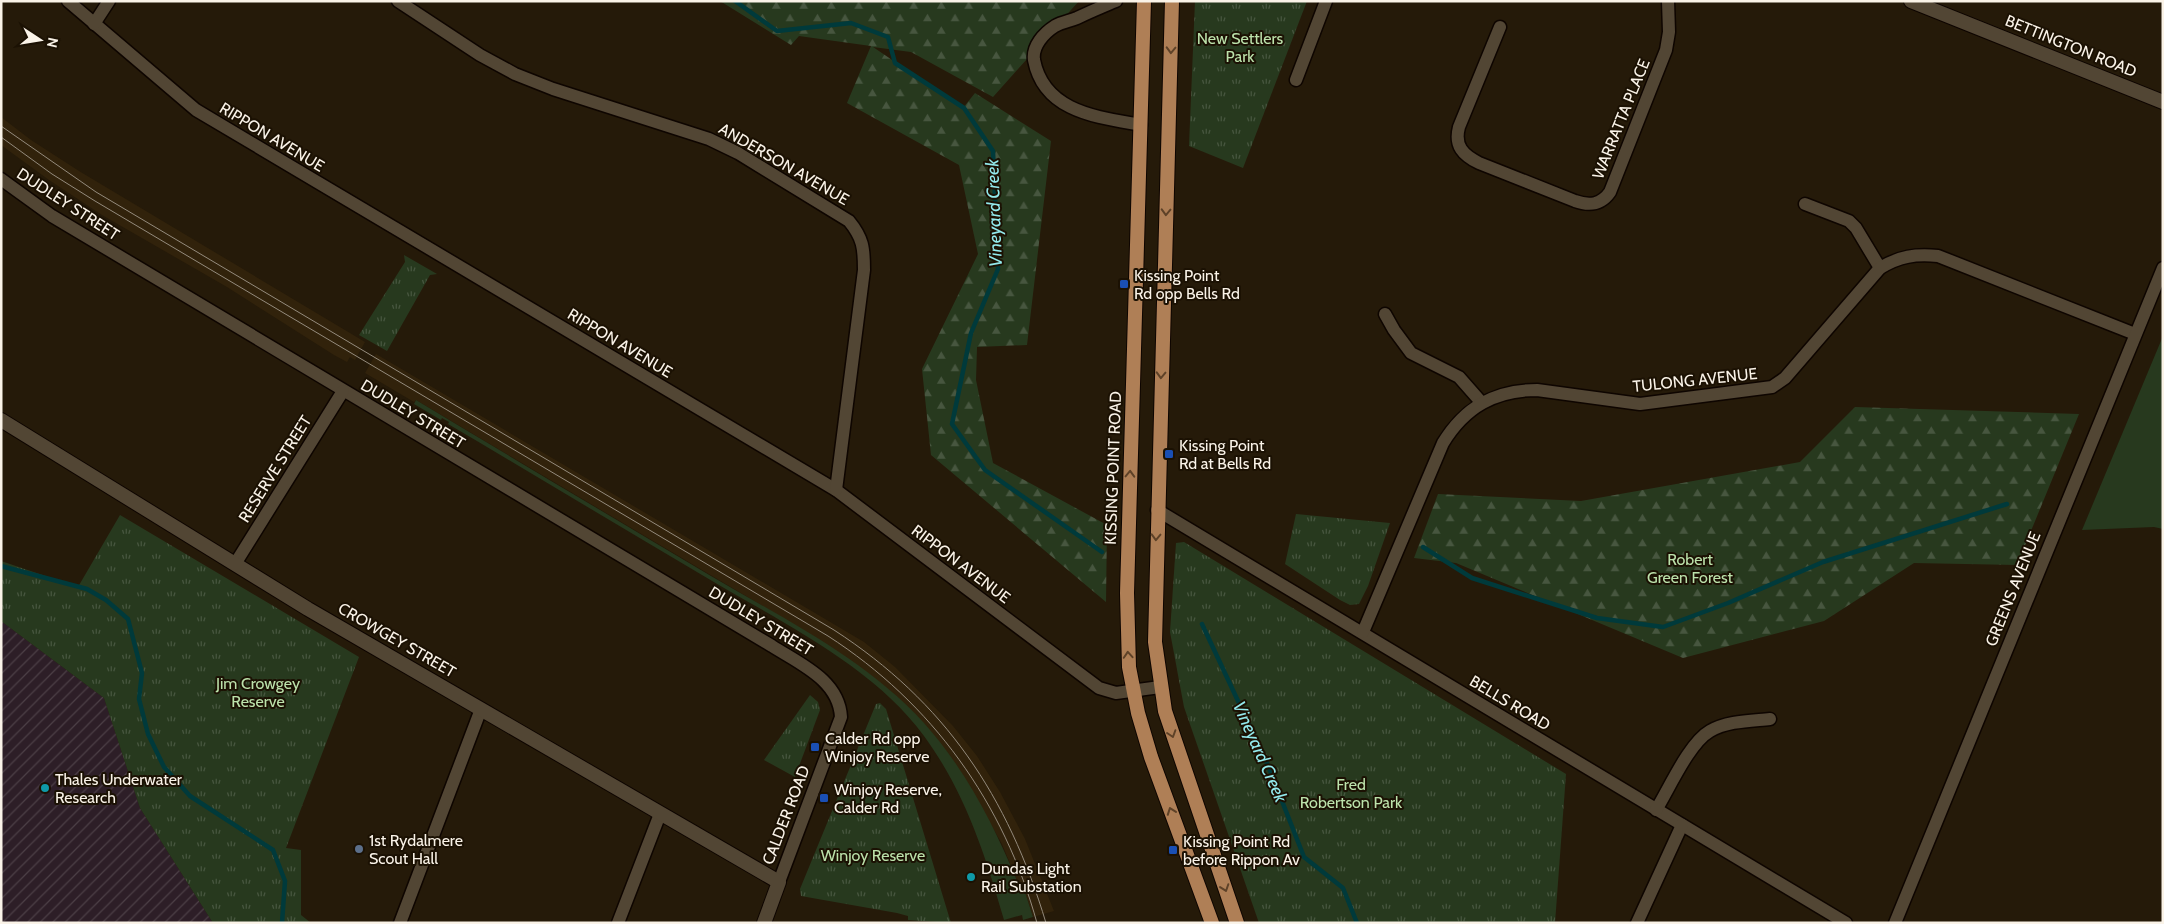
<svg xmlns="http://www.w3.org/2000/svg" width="2164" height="924" font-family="Cabin,sans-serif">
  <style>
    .industrial { fill: url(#industrial-furrows) }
    .built { fill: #31220b }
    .green { fill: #27391e }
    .forest { fill: url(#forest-firs) }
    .park { fill: url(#park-tufts) }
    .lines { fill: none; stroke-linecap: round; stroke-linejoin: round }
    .stream { stroke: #003a3b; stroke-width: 4.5 }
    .minor-casing { stroke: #0e0500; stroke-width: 15 }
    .tertiary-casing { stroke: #0e0500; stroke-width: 16 }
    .secondary-casing { stroke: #0e0500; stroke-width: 16 }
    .primary-casing { stroke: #0e0500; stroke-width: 16 }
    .minor { stroke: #524634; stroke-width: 12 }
    .tertiary { stroke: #524634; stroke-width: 14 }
    .secondary { stroke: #524634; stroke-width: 14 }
    .primary { stroke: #af7f56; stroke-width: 14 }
    .tram { stroke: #948b7d; stroke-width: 1 }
    .oneway { stroke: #5e4228 }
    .transit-dot { fill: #1a4fb4; stroke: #1b1103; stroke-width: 2 }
    .culture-dot { fill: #0f9aa8; stroke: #1b1103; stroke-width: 2 }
    .service-dot { fill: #5c6f8a; stroke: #1b1103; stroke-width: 2 }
    .labels { text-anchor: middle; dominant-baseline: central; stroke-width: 4; stroke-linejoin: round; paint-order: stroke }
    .park-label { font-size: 16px; fill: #bce2ab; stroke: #1b1103 }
    .street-label { font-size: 16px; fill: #faf3e8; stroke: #1b1103 }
    .poi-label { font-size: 16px; fill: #faf3e8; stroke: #1b1103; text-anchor: start }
    .water-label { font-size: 18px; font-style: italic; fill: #93eaed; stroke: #1b1103 }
  </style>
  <defs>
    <pattern id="industrial-furrows" width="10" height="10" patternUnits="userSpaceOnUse" patternTransform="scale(1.25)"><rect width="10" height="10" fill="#2d1e27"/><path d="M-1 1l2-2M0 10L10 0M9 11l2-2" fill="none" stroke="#4c3f46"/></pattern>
    <pattern id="forest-firs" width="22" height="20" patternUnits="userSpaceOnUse" patternTransform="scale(1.25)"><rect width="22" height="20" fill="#27391e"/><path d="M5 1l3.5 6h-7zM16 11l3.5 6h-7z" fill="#47563f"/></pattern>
    <pattern id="park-tufts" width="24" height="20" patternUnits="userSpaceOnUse" patternTransform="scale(1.25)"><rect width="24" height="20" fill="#27391e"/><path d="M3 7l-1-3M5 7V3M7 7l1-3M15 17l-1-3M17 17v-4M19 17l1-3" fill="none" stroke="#47563f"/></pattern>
  </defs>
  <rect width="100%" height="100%" fill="#251a09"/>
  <polygon class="industrial" points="1,621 104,698 140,808 213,923 1,923"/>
  <g class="built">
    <polygon points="1,117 31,140 79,171 365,342 355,360 350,357 347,362 334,355 227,287 102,215 49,180 1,145"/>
    <polygon points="376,354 864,642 895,667 953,726 977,756 1000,792 1025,839 1054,911 1033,917 1024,889 1020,888 1002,844 968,784 945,750 923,723 886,688 813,636 416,400 414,402 365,373"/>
  </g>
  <g class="green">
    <polygon points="2163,336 2163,529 2154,527 2082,530"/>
    <path d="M416 400C514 459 612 517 711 576 784 619 866 659 924 723 967 771 996 829 1020 888L1024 889 1033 917 1023 920 1022 915 1004 920C985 854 965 792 924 736 873 665 775 619 702 575 617 525 533 474 448 424L449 422 442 418 441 420 414 404Z"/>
  </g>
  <g class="forest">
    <polygon points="720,1 1079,1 993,97 911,52 873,47 963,108 975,93 1051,141 1027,345 977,347 976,380 993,463 1107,525 1106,602 931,455 922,369 978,254 959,165 847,103 871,46 799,36 791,45"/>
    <polygon points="1855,407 2079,414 2017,565 1914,563 1824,621 1683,658 1456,563 1414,558 1438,494 1581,501 1800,462"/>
  </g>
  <g class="park">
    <polygon points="1195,1 1307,1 1243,168 1189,146"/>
    <polygon points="404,255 437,274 430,275 387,351 359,335 405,262"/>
    <polygon points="1296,514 1390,523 1368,586 1359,604 1350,605 1340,600 1285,564"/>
    <polygon points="120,515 359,657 286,848 301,850 301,915 311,923 213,923 140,808 104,698 1,621 1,561 78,587"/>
    <polygon points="1184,542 1566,774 1555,923 1259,923 1184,707 1170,632 1176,543"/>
    <polygon points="810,695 818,702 820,710 795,777 764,760"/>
    <polygon points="880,703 886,709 951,923 908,920 908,916 897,913 801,896 800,889 876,704"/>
  </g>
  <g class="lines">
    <g class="stream">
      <polyline points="735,1 777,31 851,23 888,37 895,63 964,108 993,151 998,269 971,333 952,424 985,470 1102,552"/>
      <polyline points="1423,547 1472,578 1597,618 1663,627 1728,603 1823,562 2007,504"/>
      <polyline points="1,566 87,589 106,600 128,619 142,673 139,699 148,734 164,767 190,796 273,850 285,881 282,923"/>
      <polyline points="1202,624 1267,763 1304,857 1343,888 1357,923"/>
    </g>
    <g class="minor-casing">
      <g id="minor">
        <polyline points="68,1 196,110 836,490 1099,688 1116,693 1160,687"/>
        <path d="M398 1 480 55 515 74 553 89 709 139 738 153 849 221C863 238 864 248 864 270L836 490"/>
        <path d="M1116 1C1103 6 1090 12 1077 18 1070 21 1062 22 1055 26 1044 33 1032 46 1034 60 1044 112 1097 117 1141 125"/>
        <polyline points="94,24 109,1"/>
        <path d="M1500 27 1459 127C1454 146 1463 155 1479 163L1575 201C1589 206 1601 205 1610 192L1666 50 1669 32 1668 1"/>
        <polyline points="1296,80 1326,1"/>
        <path d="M1 179 52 216 772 646C800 664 839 680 841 717L779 882"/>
        <polyline points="1805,204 1849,221 1856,228 1880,268"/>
        <polyline points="1385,314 1394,330 1411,353 1459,377 1481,402"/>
        <polyline points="1157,510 1846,923"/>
        <polyline points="235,564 343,391"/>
        <path d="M1363 632 1443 443C1465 407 1495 390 1537 390L1640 404 1772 387 1785 378 1880 268C1900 256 1915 254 1938 256L2135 334"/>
        <path d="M1656 810C1669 789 1689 743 1710 731 1727 721 1750 721 1770 719"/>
        <polyline points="400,923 481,709"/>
        <polyline points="618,923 660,814"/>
        <polyline points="1637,923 1682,825"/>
        <polyline points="1895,923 2163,268"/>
      </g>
    </g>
    <g class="tertiary-casing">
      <polyline id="tertiary" points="1,420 308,609 779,882 764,923"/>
    </g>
    <g class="secondary-casing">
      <polyline id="secondary" points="1911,1 2163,102"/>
    </g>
    <g class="primary-casing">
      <g id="primary">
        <polyline points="1144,1 1127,593 1129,667 1138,713 1151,757 1212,923"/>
        <polyline points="1172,1 1155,642 1165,711 1237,923"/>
      </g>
    </g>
    <use href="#minor" class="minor"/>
    <use href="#tertiary" class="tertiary"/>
    <use href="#secondary" class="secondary"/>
    <use href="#primary" class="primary"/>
    <g class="tram">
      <path d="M1 126 96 192 834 630C945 702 1008 796 1046 923"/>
      <path d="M1 137 52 174 95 201 828 636C932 703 1004 803 1037 923"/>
    </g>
  </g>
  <defs><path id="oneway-chevron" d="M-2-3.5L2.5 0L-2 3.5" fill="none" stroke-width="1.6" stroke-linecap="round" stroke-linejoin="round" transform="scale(1.25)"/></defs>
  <g class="oneway">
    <use href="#oneway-chevron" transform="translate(1171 50) rotate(92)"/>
    <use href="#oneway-chevron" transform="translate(1166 212) rotate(92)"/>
    <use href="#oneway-chevron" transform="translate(1161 375) rotate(92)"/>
    <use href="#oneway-chevron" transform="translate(1130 474) rotate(-88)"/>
    <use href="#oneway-chevron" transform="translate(1156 537) rotate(92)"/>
    <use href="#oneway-chevron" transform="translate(1128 655) rotate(-94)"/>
    <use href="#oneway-chevron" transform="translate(1172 734) rotate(72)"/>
    <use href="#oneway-chevron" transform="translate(1171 811) rotate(-110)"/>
    <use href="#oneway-chevron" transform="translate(1225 888) rotate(71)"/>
  </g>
  <g class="transit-dot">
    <rect x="1119" y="279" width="10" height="10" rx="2.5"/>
    <rect x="1164" y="449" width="10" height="10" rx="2.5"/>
    <rect x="810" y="742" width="10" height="10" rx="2.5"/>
    <rect x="819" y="793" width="10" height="10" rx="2.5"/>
    <rect x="1168" y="845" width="10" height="10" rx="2.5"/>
  </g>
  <g class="culture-dot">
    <circle cx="45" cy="788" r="5"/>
    <circle cx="971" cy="877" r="5"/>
  </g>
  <circle class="service-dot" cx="359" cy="849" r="5"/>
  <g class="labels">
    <g class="park-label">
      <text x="1240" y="38">New Settlers<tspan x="1240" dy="18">Park</tspan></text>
      <text x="1690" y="559">Robert<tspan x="1690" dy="18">Green Forest</tspan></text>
      <text x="258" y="683">Jim Crowgey<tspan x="258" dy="18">Reserve</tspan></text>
      <text x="1351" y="784">Fred<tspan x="1351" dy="18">Robertson Park</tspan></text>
      <text x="873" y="855">Winjoy Reserve</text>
    </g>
    <g class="street-label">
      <text transform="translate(2071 46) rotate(22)">BETTINGTON ROAD</text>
      <text transform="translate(1621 119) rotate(-68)">WARRATTA PLACE</text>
      <text transform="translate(272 137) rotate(31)">RIPPON AVENUE</text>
      <text transform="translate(784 164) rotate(30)">ANDERSON AVENUE</text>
      <text transform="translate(68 204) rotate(33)">DUDLEY STREET</text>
      <text transform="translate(620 343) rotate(31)">RIPPON AVENUE</text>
      <text transform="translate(1695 380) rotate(-6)">TULONG AVENUE</text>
      <text transform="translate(413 414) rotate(31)">DUDLEY STREET</text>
      <text transform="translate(1113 468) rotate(-88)">KISSING POINT ROAD</text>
      <text transform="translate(275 469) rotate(-58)">RESERVE STREET</text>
      <text transform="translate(961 564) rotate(37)">RIPPON AVENUE</text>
      <text transform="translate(2013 589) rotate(-68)">GREENS AVENUE</text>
      <text transform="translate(761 621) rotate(31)">DUDLEY STREET</text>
      <text transform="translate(397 640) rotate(30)">CROWGEY STREET</text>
      <text transform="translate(1510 703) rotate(31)">BELLS ROAD</text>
      <text transform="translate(786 815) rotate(-69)">CALDER ROAD</text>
    </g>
    <g class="poi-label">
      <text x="1134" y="275">Kissing Point<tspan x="1134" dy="18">Rd opp Bells Rd</tspan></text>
      <text x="1179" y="445">Kissing Point<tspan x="1179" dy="18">Rd at Bells Rd</tspan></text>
      <text x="825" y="738">Calder Rd opp<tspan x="825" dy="18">Winjoy Reserve</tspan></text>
      <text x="55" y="779">Thales Underwater<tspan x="55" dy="18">Research</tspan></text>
      <text x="834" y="789">Winjoy Reserve,<tspan x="834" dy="18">Calder Rd</tspan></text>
      <text x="369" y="840">1st Rydalmere<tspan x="369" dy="18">Scout Hall</tspan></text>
      <text x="1183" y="841">Kissing Point Rd<tspan x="1183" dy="18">before Rippon Av</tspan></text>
      <text x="981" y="868">Dundas Light<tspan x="981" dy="18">Rail Substation</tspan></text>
    </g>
    <g class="water-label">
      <text transform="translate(994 213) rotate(-92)">Vineyard Creek</text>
      <text transform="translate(1260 752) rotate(66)">Vineyard Creek</text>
    </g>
  </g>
  <rect width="2164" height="924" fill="none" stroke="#faf3e8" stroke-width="5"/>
  <g transform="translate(40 40) rotate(102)" stroke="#1b1103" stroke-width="4" paint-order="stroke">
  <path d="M0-4L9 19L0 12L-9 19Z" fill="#faf3e8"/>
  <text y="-8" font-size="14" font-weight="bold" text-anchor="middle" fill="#faf3e8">N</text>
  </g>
</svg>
